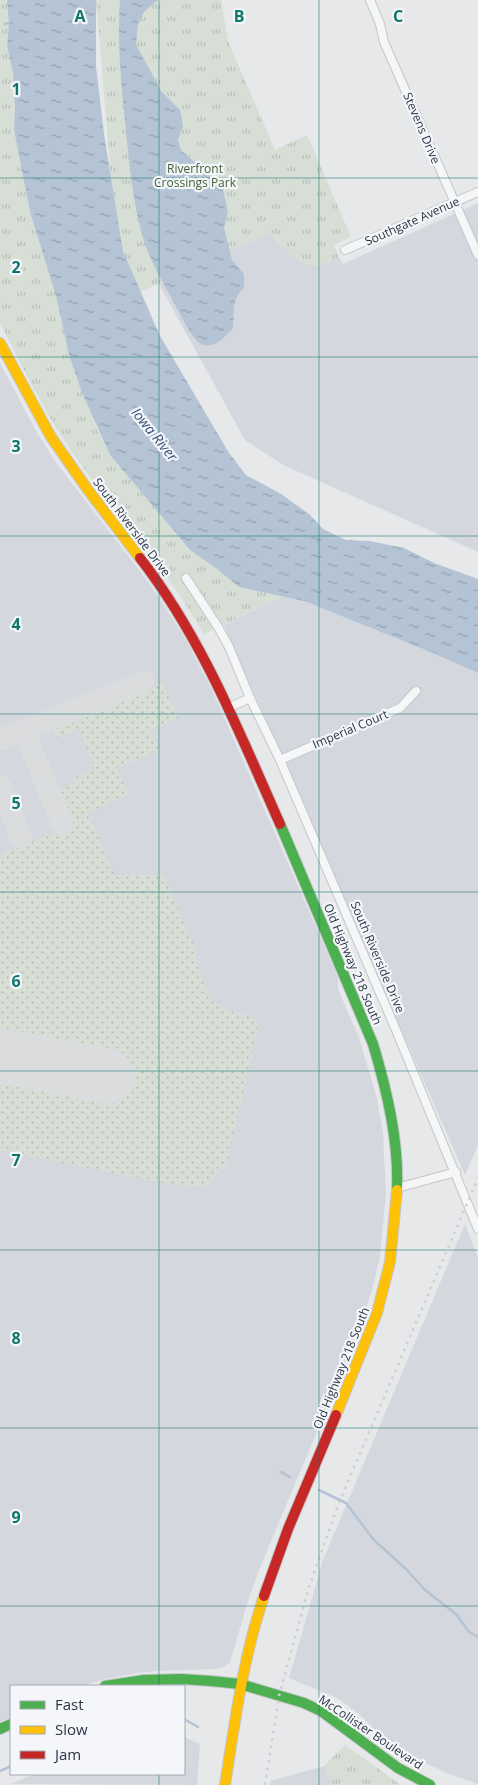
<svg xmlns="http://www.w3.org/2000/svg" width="478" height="1785" font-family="'Open Sans',sans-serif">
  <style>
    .built { fill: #d4d7dd }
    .grass { fill: url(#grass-dots) }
    .park { fill: url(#park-tufts) }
    .water { fill: url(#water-ripples) }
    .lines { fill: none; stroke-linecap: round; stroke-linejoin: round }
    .stream { stroke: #b4c4d5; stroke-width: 2.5 }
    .taxiway { stroke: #dadcde; stroke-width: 22 }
    .runway { stroke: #dadcde; stroke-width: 55 }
    .street-casing { stroke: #c4c6c8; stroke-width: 10 }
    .fast-casing { stroke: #c4c6c8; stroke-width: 12 }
    .slow-casing { stroke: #c4c6c8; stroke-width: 12 }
    .jam-casing { stroke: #c4c6c8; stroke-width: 12 }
    .street { stroke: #f5f6f7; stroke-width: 8 }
    .fast { stroke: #4caf50; stroke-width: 10 }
    .slow { stroke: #ffc107; stroke-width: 10 }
    .jam { stroke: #c62828; stroke-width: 10 }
    .rail { stroke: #cecfd2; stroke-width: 2.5; stroke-dasharray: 2.5 5; stroke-linecap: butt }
    .grid { fill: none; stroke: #0f766e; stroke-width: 1; stroke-opacity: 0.55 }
    .labels { text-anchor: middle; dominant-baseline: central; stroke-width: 4.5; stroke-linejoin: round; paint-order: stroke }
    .street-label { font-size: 12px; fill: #2b3445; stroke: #f4f6f9 }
    .park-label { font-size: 12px; fill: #3f6138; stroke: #f4f6f9 }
    .water-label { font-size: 14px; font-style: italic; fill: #34527a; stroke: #f4f6f9 }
    .grid-label { font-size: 16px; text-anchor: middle; font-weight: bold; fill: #0f766e; stroke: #f4f6f9; stroke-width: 4.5; stroke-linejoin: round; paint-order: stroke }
  </style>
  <defs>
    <pattern id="grass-dots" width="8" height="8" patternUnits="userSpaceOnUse" patternTransform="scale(1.25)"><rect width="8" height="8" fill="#d6ded6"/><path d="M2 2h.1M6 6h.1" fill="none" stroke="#b8bfb9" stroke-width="1.8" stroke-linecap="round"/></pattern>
    <pattern id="park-tufts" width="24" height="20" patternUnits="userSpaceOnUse" patternTransform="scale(1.25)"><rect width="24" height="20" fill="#d6ded6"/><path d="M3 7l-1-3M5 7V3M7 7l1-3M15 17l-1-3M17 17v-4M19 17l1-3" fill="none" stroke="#b8bfb9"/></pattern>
    <pattern id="water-ripples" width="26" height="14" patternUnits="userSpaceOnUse" patternTransform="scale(1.25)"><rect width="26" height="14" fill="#b4c4d5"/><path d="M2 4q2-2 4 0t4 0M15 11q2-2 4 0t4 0" fill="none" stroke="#93a0af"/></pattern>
  </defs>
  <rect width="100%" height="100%" fill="#e6e8ea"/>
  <g class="built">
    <polygon points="478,203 478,552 283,465 245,440 159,284 271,232 278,243 305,264 318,266 339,257 343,264"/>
    <polygon points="0,363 36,431 57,464 146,579 165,607 185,638 212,690 338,977 338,989 359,1038 377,1098 383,1133 386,1193 380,1256 373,1286 359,1331 259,1570 248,1601 230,1662 225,1666 216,1669 155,1671 137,1673 105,1679 82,1686 11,1686 11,1717 0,1722"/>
    <polygon points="284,596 304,601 428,651 478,673 478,1145 465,1175 224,625"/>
    <polygon points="465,1224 478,1258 478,1784 447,1773 408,1755 383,1738 359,1714 339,1699 289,1678 323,1560"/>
    <polygon points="184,1737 200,1744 197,1785 11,1784 34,1774 184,1774"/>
    <polygon points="324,1766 332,1785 270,1785 270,1781"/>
  </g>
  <path class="grass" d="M162 683 179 718 150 731 160 749 117 768 129 795 88 813 115 875H163L196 950 195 955C199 965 207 992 212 999 223 1013 247 1010 259 1024L227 1162 206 1188 157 1182 0 1150V1069L118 1091 124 1064 0 1040V854L72 826 57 790 74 783 73 778 95 769 79 729 56 738 52 727Z"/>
  <g class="park">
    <polygon points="0,0 7,0 9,23 7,46 13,73 15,107 14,130 30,212 56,296 69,355 82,393 97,429 110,455 190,550 217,569 239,587 284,596 204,634 180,596 153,558 96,485 71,451 53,423 29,380 0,323"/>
    <path d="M96 0H221L228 41 275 150 307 135 351 237 334 245 339 257C333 260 324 266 317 266 301 268 279 245 270 233L140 292 123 251 111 177Z"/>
    <polygon points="345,1745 401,1785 332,1785 324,1766"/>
  </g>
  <g class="water">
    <polygon points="7,0 96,0 96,66 104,134 123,251 160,336 229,453 246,475 281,494 309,514 323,529 346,540 369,541 404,548 434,563 478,579 478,673 428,651 304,601 239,587 217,569 190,550 110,455 82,393 69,355 56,296 30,212 14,130 15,107 13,73 7,46 9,23"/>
    <path d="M120 0H158L144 12 138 24 136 44 161 91 180 110 183 126 178 140 181 150 206 172 223 189 228 212 224 228 232 260 244 274V288C231 299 235 312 233 328 205 361 195 343 179 312 167 289 152 266 144 241 132 201 129 161 125 121 121 81 117 40 120 0Z"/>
  </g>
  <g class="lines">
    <g class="stream">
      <polyline points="5,24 9,23"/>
      <polyline points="281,1472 290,1477"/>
      <polyline points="319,1490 346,1503 373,1539 406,1569 425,1590 456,1614 469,1632 478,1637"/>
      <polyline points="184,1719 198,1727"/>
      <polyline points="0,1771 11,1766"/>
    </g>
    <g class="taxiway">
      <polyline points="24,731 62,823"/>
      <polyline points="0,740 143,682"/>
      <polyline points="0,786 21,838"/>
      <polyline points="0,1054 1,1055"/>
    </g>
    <polyline class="runway" points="0,1056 107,1076"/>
    <g class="street-casing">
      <g id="street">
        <polyline points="370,0 380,24 384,42 478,255"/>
        <polyline points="345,250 478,192"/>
        <polyline points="186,578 218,627 229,647 250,698 280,760 396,1030 478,1229"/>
        <polyline points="228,708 250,698"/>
        <polyline points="280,760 400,708 416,691"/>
        <polyline points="397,1188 456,1172"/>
      </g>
    </g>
    <g class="fast-casing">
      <g id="fast">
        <path d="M280 824 373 1044C387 1091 399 1141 397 1190"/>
        <polyline points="105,1686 144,1680 181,1679 211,1681 240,1684 304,1703 321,1711 398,1768 430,1785"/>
        <polyline points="0,1729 11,1724"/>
      </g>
    </g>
    <g class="slow-casing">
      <g id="slow">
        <polyline points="0,343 51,437 88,490 140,558"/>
        <polyline points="336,1415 377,1313 390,1262 397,1190"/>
        <path d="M225 1785C235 1721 243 1658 264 1596"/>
      </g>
    </g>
    <g class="jam-casing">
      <g id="jam">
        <path d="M140 558C202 638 239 732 280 824"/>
        <polyline points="264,1596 288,1529 336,1415"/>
      </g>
    </g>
    <use href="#street" class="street"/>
    <use href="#fast" class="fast"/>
    <use href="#slow" class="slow"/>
    <use href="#jam" class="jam"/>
    <polyline class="rail" points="265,1785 279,1696 309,1587 338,1505 478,1178"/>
  </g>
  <path class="grid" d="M159 0V1686M319 0V1785M0 178H478M0 357H478M0 536H478M0 714H478M0 892H478M0 1071H478M0 1250H478M0 1428H478M0 1606H478M159 1774V1785"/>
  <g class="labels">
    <g class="street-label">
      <text transform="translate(422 128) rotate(67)">Stevens Drive</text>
      <text transform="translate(412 221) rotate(-24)">Southgate Avenue</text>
      <text transform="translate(132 527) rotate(53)">South Riverside Drive</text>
      <text transform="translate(350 729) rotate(-23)">Imperial Court</text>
      <text transform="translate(378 957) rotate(67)">South Riverside Drive</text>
      <text transform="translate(353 964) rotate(67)">Old Highway 218 South</text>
      <text transform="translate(341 1368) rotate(-68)">Old Highway 218 South</text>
      <text transform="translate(371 1732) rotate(34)">McCollister Boulevard</text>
    </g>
    <g class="park-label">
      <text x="195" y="168">Riverfront<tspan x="195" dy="14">Crossings Park</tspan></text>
    </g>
    <g class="water-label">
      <text transform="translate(155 434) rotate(51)">Iowa River</text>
    </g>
  </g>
  <g class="grid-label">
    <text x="80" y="22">A</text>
    <text x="239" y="22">B</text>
    <text x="398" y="22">C</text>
    <text x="16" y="95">1</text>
    <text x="16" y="273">2</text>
    <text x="16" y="452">3</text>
    <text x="16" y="630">4</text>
    <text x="16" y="809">5</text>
    <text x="16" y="987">6</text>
    <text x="16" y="1166">7</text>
    <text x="16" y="1344">8</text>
    <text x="16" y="1523">9</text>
  </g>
  <rect x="10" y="1685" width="175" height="90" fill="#f4f6f9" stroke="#a4a8b1"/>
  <rect x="20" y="1701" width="25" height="8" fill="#4caf50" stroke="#a4a8b1"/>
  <text x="55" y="1710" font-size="15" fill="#2b3445">Fast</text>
  <rect x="20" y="1726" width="25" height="8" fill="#ffc107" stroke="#a4a8b1"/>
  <text x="55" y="1735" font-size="15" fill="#2b3445">Slow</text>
  <rect x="20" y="1751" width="25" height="8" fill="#c62828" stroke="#a4a8b1"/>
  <text x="55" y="1760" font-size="15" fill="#2b3445">Jam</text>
</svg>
